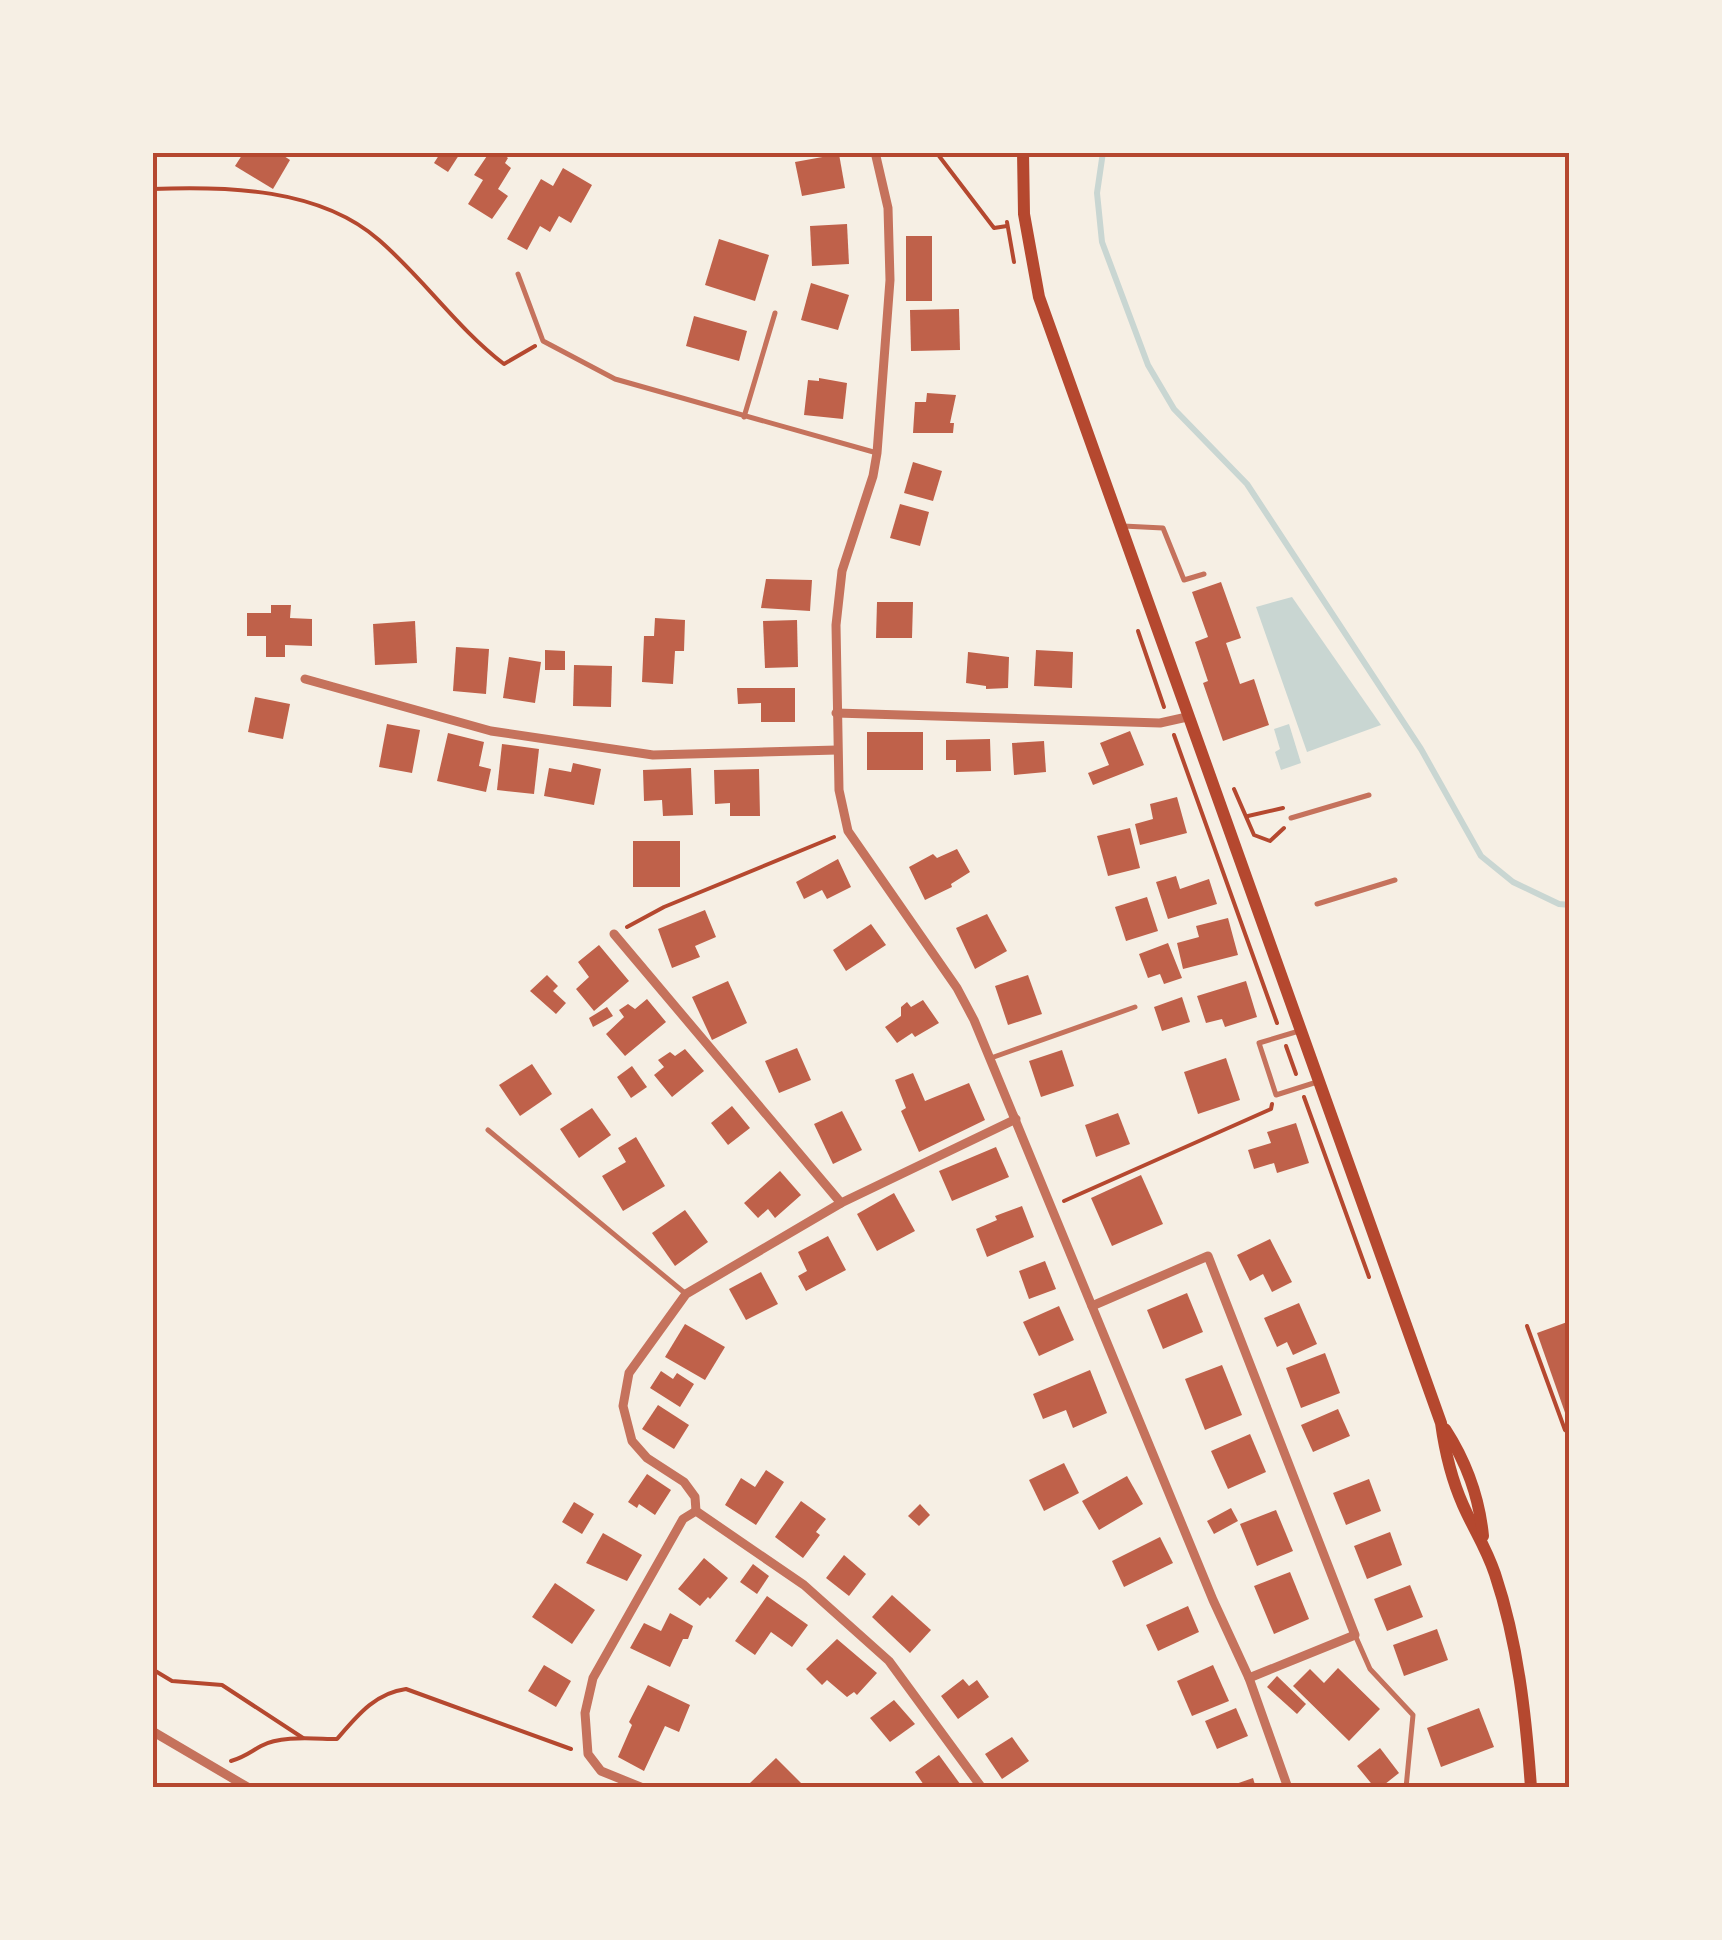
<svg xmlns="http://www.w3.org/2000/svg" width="1722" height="1940" font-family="Commissioner,sans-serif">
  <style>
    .water { fill: #c9d6d2 }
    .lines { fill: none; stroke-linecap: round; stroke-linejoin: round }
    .stream { stroke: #c9d6d2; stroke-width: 6 }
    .building { fill: #bf614a }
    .path { stroke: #b5482f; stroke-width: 4 }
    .service { stroke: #c5725c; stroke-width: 5 }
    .minor { stroke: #c5725c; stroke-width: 9 }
    .secondary { stroke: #b5482f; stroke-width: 12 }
    .neatline { fill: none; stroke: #b5482f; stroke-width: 4 }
  </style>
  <rect width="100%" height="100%" fill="#f6efe4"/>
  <g class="water">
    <polygon points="1292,597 1381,725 1307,752 1256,607"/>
    <polygon points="1289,724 1301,763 1281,770 1275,752 1280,749 1274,729"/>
  </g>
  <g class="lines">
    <polyline class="stream" points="1103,152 1097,193 1102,242 1148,365 1174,409 1247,484 1421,749 1481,856 1513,882 1559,904 1570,905"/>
  </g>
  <g class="building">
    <polygon points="244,152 278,152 290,160 273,189 235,166"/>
    <polygon points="441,152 461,152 448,172 434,163"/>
    <polygon points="500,152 508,158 505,163 511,168 498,189 508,196 492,219 468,204 483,180 474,175 489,153 495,157"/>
    <polygon points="839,154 845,188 802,196 795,162"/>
    <polygon points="563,168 592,185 571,223 559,216 550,232 540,226 527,250 507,239 541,179 553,186"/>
    <polygon points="847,224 849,264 812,266 810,226"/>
    <rect x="906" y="236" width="26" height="65"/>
    <polygon points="719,239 769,255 755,301 705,285"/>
    <polygon points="811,283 849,295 838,330 801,320"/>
    <polygon points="959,309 960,350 911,351 910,310"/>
    <polygon points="694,316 747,331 739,361 686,346"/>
    <polygon points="819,378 847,383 843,419 804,415 808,380 819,381"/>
    <polygon points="927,393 956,395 950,423 954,423 953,433 913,433 915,402 926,402"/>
    <polygon points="913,462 942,471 933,501 904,493"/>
    <polygon points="900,504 929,512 920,546 890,538"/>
    <polygon points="766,579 812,580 810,611 761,608"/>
    <polygon points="1221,582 1241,638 1226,643 1240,684 1254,679 1269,725 1223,741 1203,683 1208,681 1195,642 1208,637 1192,592"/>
    <polygon points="877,602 913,602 912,638 876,638"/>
    <polygon points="271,605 291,605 290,618 312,619 312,646 285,645 285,657 266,657 266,636 247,636 247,613 271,613"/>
    <polygon points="655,618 685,620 684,651 675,651 673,684 642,682 644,636 654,636"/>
    <polygon points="797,620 798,667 765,668 763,621"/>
    <polygon points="415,621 417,663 375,665 373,624"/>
    <polygon points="456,647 489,649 486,694 453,691"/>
    <polygon points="545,650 565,651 565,670 545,670"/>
    <polygon points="1036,650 1073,652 1072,688 1034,686"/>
    <polygon points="968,652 1009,657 1008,688 986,689 986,686 966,683"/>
    <polygon points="509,657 541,662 535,703 503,698"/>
    <polygon points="574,665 612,666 611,707 573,706"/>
    <polygon points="737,688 795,688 795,722 761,722 761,703 738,704"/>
    <polygon points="255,697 290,704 283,739 248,732"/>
    <polygon points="387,724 420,730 412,773 379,767"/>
    <polygon points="1130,731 1144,765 1093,785 1088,773 1109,765 1100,743"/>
    <rect x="867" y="732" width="56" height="38"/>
    <polygon points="448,733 484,742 479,766 491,769 486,792 437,781"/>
    <polygon points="990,739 991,771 956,772 956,760 946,760 946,740"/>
    <polygon points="1044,741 1046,772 1014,775 1012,743"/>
    <polygon points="502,744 539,749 534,794 497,790"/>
    <polygon points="573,763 601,769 594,805 544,796 549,768 571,772"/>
    <polygon points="691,768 693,815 663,816 662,800 644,801 643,770"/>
    <polygon points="759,769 760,816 730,816 730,803 715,804 714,770"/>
    <polygon points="1177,797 1187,833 1140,845 1135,824 1153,819 1150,804"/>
    <polygon points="1130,828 1140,868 1108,876 1097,836"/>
    <rect x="633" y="841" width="47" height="46"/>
    <polygon points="957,849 970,872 951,884 952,887 925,900 909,867 933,854 937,858"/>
    <polygon points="838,859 851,887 827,899 822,890 804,899 796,882"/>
    <polygon points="1176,876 1180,889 1209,879 1217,904 1168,919 1156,882"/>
    <polygon points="1147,897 1158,931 1126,941 1115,907"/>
    <polygon points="705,910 716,937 695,946 700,957 672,968 658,929"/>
    <polygon points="987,914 1007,951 975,969 956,928"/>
    <polygon points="1228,918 1238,955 1183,969 1177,943 1199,937 1196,926"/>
    <polygon points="871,924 886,945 846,971 833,950"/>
    <polygon points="1168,943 1182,978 1164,984 1160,974 1148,978 1139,954"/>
    <polygon points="599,945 629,981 594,1011 576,989 589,977 578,962"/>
    <polygon points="547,975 558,986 553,991 566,1003 556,1014 530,991"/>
    <polygon points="1028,975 1042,1014 1008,1025 995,986"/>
    <polygon points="728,981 747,1023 712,1040 692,997"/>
    <polygon points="1246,981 1257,1017 1225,1027 1222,1019 1206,1023 1197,996"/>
    <polygon points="1182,997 1190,1022 1162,1031 1154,1007"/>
    <polygon points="647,999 666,1022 625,1056 606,1034 624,1017 619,1010 628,1004 635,1009"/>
    <polygon points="923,1000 939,1023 915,1037 912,1033 897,1043 885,1027 901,1016 901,1007 907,1002 911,1007"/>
    <polygon points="607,1007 613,1016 593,1027 589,1018"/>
    <polygon points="797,1048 811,1080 779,1093 765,1061"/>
    <polygon points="685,1049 704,1071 672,1097 654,1075 664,1067 658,1060 670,1052 675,1056"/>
    <polygon points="1062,1050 1074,1086 1041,1097 1029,1061"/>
    <polygon points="1226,1058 1240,1100 1198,1114 1184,1072"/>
    <polygon points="532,1064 552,1094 520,1116 499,1085"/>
    <polygon points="632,1066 647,1087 631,1098 617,1077"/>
    <polygon points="913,1073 925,1101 969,1083 985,1120 919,1152 901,1111 906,1108 895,1080"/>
    <polygon points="732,1106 750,1128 728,1145 711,1123"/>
    <polygon points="592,1108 611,1135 579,1158 560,1129"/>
    <polygon points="842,1111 862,1150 833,1164 814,1124"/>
    <polygon points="1118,1113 1130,1144 1096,1157 1085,1125"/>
    <polygon points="1296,1123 1309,1163 1277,1173 1274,1163 1254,1169 1248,1150 1271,1143 1267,1132"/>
    <polygon points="636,1137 665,1186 623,1211 602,1176 626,1162 618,1148"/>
    <polygon points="996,1147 1009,1177 952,1201 939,1171"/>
    <polygon points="780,1171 801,1195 775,1218 768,1209 758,1218 744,1203"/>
    <polygon points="1141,1175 1163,1224 1112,1246 1091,1198"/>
    <polygon points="894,1193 915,1231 877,1251 857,1214"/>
    <polygon points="1022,1206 1034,1237 987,1257 976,1229 997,1220 995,1216"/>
    <polygon points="685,1210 708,1242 675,1266 652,1233"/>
    <polygon points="828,1236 846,1270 806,1291 798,1276 807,1271 798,1252"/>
    <polygon points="1270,1239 1292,1282 1272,1292 1263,1274 1250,1281 1237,1255"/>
    <polygon points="1045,1261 1056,1289 1029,1299 1019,1271"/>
    <polygon points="761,1272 778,1304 746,1320 729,1289"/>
    <polygon points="1187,1293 1203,1332 1163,1349 1147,1310"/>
    <polygon points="1299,1303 1317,1344 1293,1355 1287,1342 1277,1347 1264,1318"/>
    <polygon points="1059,1306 1074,1340 1039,1356 1023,1322"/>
    <polygon points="1570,1321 1570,1424 1569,1424 1537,1333"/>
    <polygon points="685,1324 725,1347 705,1380 665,1357"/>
    <polygon points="1325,1353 1340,1393 1301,1408 1286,1368"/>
    <polygon points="1222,1365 1242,1415 1205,1430 1185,1379"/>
    <polygon points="1090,1370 1107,1413 1073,1428 1066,1410 1043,1419 1033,1394"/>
    <polygon points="661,1371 673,1379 677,1373 694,1384 680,1407 650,1388"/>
    <polygon points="658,1405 689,1425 674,1449 642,1429"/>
    <polygon points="1338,1409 1350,1436 1313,1452 1301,1425"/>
    <polygon points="1250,1434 1266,1472 1228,1489 1211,1451"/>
    <polygon points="1064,1463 1079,1493 1044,1511 1029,1480"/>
    <polygon points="766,1470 784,1482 756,1525 725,1505 741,1478 755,1487"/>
    <polygon points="647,1474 671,1490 655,1515 639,1504 637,1508 628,1502"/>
    <polygon points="1127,1476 1143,1504 1099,1530 1082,1501"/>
    <polygon points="1369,1479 1381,1511 1346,1525 1333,1493"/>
    <polygon points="801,1501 826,1519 816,1532 820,1535 803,1558 775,1537"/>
    <polygon points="574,1502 594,1514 582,1534 562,1522"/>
    <polygon points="920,1504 930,1515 919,1526 908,1516"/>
    <polygon points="1231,1508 1238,1521 1214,1534 1207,1521"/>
    <polygon points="1276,1510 1293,1551 1257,1566 1240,1524"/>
    <polygon points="1390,1532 1402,1565 1367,1579 1354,1546"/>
    <polygon points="603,1533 642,1555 627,1581 586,1563"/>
    <polygon points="1160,1537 1173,1563 1124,1587 1112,1561"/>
    <polygon points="844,1555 866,1574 849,1596 826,1578"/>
    <polygon points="704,1558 728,1578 710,1599 708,1597 700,1606 678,1589"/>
    <polygon points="753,1564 769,1576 757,1594 740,1582"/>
    <polygon points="1290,1572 1309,1619 1274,1634 1254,1586"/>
    <polygon points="555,1583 595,1610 572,1644 532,1617"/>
    <polygon points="1410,1585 1423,1617 1387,1631 1374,1599"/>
    <polygon points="892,1595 931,1630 910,1653 872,1617"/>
    <polygon points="767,1596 808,1625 792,1647 771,1632 755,1655 735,1641"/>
    <polygon points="1188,1606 1199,1632 1158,1651 1146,1625"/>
    <polygon points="670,1613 693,1626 688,1639 683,1639 670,1667 630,1648 644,1623 661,1631"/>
    <polygon points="1437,1629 1448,1660 1404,1676 1393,1645"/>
    <polygon points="837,1639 877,1673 857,1695 854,1692 847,1697 827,1680 822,1685 806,1669"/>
    <polygon points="544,1665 571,1681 556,1707 528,1691"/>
    <polygon points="1213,1665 1229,1701 1192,1716 1177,1681"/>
    <polygon points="1338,1668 1380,1709 1349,1741 1293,1686 1310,1669 1324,1683"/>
    <polygon points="1277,1676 1306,1704 1297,1714 1267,1687"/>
    <polygon points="963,1679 969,1686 977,1680 989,1697 958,1719 941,1696"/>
    <polygon points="648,1685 690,1705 679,1732 665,1726 644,1771 618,1757 632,1725 629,1722"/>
    <polygon points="894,1700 915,1724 890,1742 870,1718"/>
    <polygon points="1236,1708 1248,1736 1217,1749 1205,1721"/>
    <polygon points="1479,1708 1494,1747 1441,1767 1427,1728"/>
    <polygon points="1012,1737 1029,1761 1002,1779 985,1754"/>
    <polygon points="1380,1748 1399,1773 1380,1788 1375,1788 1357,1766"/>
    <polygon points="939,1755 963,1788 926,1788 915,1772"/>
    <polygon points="776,1758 801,1783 797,1788 755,1788 750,1783"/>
    <polygon points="1253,1778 1256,1788 1227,1788 1227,1787"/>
  </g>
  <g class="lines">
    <g class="path">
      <polyline points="936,152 994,228 1007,226"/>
      <path d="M152 189C227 186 320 188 379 240 424 279 457 328 504 364L535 346"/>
      <polyline points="1007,222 1014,262"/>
      <polyline points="1138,631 1164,707"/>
      <polyline points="1174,735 1277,1023"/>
      <polyline points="1234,789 1254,835 1270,841 1284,828"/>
      <polyline points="1248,816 1283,808"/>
      <polyline points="627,927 664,907 834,837"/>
      <polyline points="1286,1046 1296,1074"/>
      <polyline points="1304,1097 1369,1277"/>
      <polyline points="1064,1201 1271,1109 1272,1104"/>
      <polyline points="1527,1326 1565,1430 1570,1434"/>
      <polyline points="152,1669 172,1681 222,1685 303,1738"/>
      <path d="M231 1761C245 1757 250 1752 261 1746 281 1735 315 1739 337 1739 357 1716 375 1693 406 1689L571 1749"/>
    </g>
    <g class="service">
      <polyline points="518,274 543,341 615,379 877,453"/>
      <polyline points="744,417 775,313"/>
      <polyline points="1123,526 1163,528 1184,580 1204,574"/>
      <polyline points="1291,818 1369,795"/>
      <polyline points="1317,904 1395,880"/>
      <polyline points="1299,1031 1259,1043 1276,1095 1317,1082"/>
      <polyline points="991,1058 1135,1007"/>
      <polyline points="488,1130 686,1294"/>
      <polyline points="1355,1635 1370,1669 1413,1715 1406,1788"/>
    </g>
    <g class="minor">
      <polyline points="875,152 888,208 890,280 877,453 873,476 842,571 836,625 839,790 848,831 957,988 974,1020 1213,1600 1249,1678 1288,1788"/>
      <polyline points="305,679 491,731 653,755 837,750"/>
      <polyline points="836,713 1160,723 1187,717"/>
      <polyline points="614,934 841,1203"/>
      <polyline points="1092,1306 1208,1256 1355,1635 1249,1678"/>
      <polyline points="152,1731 249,1788"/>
      <polyline points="643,1788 601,1771 588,1754 585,1713 593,1678 683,1519 696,1511"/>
      <polyline points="982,1788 889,1661 804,1585 696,1511 695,1497 684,1482 647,1458 632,1441 623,1406 629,1373 686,1294 841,1203 1016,1119"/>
    </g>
    <g class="secondary">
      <path d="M1023 152 1024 214 1039 297 1441 1423C1445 1452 1451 1478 1463 1505 1474 1530 1486 1547 1495 1574 1518 1643 1526 1716 1531 1788"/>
      <path d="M1445 1429C1467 1463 1479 1496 1483 1536"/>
    </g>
  </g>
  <rect width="1722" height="1940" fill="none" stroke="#f6efe4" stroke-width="310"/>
  <rect x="155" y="155" width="1412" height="1630" class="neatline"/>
</svg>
